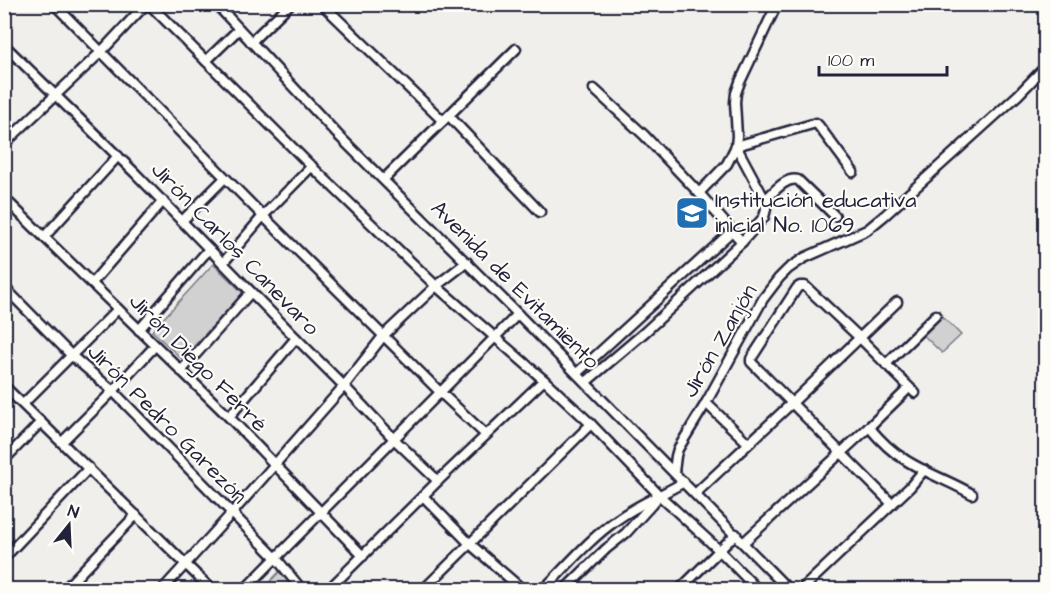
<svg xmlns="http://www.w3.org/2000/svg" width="1050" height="594" font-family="'Architects Daughter',sans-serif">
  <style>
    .green { fill: #d2d1d1; stroke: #7a7a86; stroke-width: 1.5 }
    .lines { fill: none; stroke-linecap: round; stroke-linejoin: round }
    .minor-casing { stroke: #22223b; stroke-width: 13 }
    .minor { stroke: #fdfcf7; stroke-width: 8 }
    .labels { text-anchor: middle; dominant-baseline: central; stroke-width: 4.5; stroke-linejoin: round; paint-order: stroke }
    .poi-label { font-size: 22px; fill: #22223b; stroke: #fdfcf7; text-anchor: start }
    .street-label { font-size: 22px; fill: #22223b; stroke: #fdfcf7 }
  </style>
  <rect width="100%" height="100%" fill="#f0efec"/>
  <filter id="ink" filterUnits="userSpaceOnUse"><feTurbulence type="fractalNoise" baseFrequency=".0167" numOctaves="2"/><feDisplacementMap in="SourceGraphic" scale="12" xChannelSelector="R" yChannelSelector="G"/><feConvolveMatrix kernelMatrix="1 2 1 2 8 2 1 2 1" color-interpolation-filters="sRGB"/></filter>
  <g filter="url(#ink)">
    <g class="green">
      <polygon points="213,264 243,293 182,359 152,331"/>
      <polygon points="941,315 961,335 942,353 922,334"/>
      <polygon points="279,572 297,589 262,590"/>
    </g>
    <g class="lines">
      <g class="minor-casing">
        <g id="minor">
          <polyline points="54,4 263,216 440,392 486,435"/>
          <polyline points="149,4 307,162 436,286 544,380 591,424 660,496 719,550 758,590"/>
          <polyline points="216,4 337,134 509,305 789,590"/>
          <polyline points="322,4 443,121"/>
          <polyline points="251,42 290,4"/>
          <polyline points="4,45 135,173 296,338 344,386 394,439 438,481"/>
          <polyline points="206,61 239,29"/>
          <polyline points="594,89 644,135 699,193 742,242"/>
          <polyline points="449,116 540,212"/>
          <polyline points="4,144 101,52 146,4"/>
          <polyline points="384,179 516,49"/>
          <polyline points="699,193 727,164 736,146 737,136 735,102 736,93 740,82 777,4"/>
          <polyline points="4,198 229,417 363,556"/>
          <path d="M765 200C774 192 785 177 798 180L835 216"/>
          <polyline points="182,221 225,178"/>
          <polyline points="44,237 118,156"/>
          <polyline points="223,263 263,216 312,166"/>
          <polyline points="92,283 163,201"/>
          <polyline points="4,287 72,356 113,391 232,513 276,558 302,590"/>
          <polyline points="139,330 209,249"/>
          <polyline points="886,364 936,315"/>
          <polyline points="181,371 251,292"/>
          <polyline points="577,373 732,231"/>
          <polyline points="586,382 645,332 742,242 764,217 766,209 765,200 736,146 816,123 818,125 853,172"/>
          <polyline points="4,386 212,590"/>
          <polyline points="706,403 748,443"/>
          <polyline points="23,404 118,309"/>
          <polyline points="229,417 296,338"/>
          <path d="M869 427C879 439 890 451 904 459 925 473 950 481 972 494"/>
          <polyline points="62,442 113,391 155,346"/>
          <polyline points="4,460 41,422"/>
          <polyline points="674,472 676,456 678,449 706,403 763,299 779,278 788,269 804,258 867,230 884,216 1018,95 1046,66"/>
          <polyline points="695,494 792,403 897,302"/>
          <polyline points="424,497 469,543 523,590"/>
          <polyline points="892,504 751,362 751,359 797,288 800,286 805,286 859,337 915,393"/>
          <polyline points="743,543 869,427 909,388"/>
          <polyline points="4,558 89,468"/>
          <polyline points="64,590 136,515"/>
          <polyline points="162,590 232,513 344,386 384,335 436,286 467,262"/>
          <polyline points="244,590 518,314"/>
          <polyline points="328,590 438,481 544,380"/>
          <polyline points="423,590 591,424"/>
          <path d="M543 590C567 566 590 538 618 519 639 504 662 495 684 482"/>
          <polyline points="564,590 606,549 626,533 655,501"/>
          <polyline points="679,590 736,534"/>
          <polyline points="801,590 910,487 924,470"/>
        </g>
      </g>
      <use href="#minor" class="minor"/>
    </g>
  </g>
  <defs>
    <g id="school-square" transform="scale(1.725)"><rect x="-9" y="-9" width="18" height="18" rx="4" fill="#1f6fb2" stroke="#fdfcf7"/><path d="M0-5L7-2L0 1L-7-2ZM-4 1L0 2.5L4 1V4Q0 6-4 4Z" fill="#fff"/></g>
  </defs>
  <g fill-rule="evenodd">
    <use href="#school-square" x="692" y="213"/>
  </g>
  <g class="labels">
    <g class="poi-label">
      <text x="715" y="200">Institución educativa<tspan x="715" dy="25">inicial No. 1069</tspan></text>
    </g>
    <g class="street-label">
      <text transform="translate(235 249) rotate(46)">Jirón Carlos Canevaro</text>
      <text transform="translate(515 285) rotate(45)">Avenida de Evitamiento</text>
      <text transform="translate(720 341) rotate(-60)">Jirón Zanjón</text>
      <text transform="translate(198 363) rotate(45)">Jirón Diego Ferré</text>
      <text transform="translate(167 424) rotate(45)">Jirón Pedro Garezón</text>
    </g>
  </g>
  <rect width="1050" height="594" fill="none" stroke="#fdfcf7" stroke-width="24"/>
  <rect x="12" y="12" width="1026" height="570" fill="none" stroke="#22223b" stroke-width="2" filter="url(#ink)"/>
  <g transform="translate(69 525) rotate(18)" stroke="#fdfcf7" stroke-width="4.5" paint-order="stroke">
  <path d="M0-4.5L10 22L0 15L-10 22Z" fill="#22223b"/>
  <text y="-9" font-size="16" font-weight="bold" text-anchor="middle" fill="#22223b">N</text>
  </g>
  <path d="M819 66v9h128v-9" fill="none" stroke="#22223b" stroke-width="3"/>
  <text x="828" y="66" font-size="18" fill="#22223b" stroke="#fdfcf7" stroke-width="4.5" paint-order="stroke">100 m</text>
</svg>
